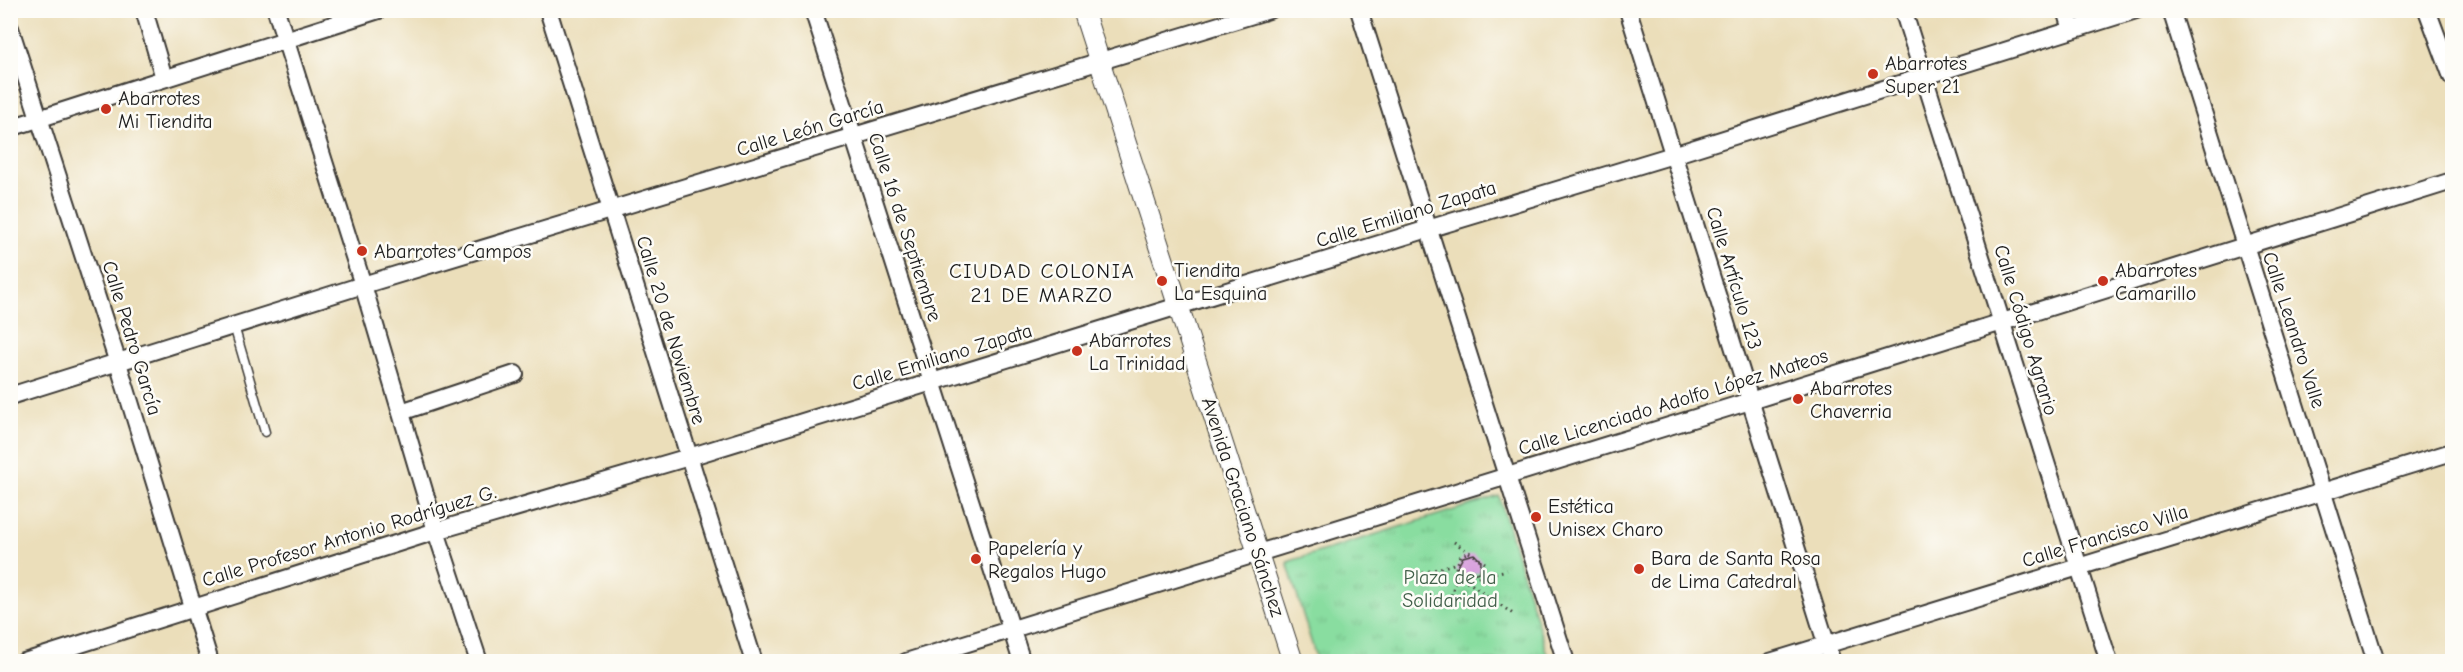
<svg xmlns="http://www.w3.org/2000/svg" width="2463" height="672" font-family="'Comic Neue',sans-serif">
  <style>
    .park { fill: url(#park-tufts); stroke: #527c5e; stroke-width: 1.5 }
    .building { fill: #d69cdc }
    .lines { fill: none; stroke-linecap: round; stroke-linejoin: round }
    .service-casing { stroke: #3b3934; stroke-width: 11 }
    .minor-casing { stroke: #3b3934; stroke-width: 20 }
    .tertiary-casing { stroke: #3b3934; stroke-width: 22 }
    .path { stroke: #3b3934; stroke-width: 3; stroke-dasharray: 1.5 4.5; stroke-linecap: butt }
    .service { stroke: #fff; stroke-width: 8 }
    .minor { stroke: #fff; stroke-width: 16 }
    .tertiary { stroke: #fff; stroke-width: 20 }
    .poi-dot { fill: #c8321e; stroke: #fdfcf7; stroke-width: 2 }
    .labels { text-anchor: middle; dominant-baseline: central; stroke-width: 5; stroke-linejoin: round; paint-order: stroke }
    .poi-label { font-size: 20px; fill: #1c1c1c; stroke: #fdfcf7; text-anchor: start }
    .street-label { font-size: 20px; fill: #1c1c1c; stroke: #fdfcf7 }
    .park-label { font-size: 20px; fill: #42604a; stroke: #fdfcf7 }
    .neighbourhood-label { font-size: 21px; letter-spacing: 1.5px; fill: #1c1c1c; stroke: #fdfcf7 }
  </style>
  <defs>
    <pattern id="park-tufts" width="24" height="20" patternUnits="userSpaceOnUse" patternTransform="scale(1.5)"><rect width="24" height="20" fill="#89dda0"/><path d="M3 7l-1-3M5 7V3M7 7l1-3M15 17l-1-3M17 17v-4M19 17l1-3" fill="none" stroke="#76bd89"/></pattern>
  </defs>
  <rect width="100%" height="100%" fill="#fdfcf7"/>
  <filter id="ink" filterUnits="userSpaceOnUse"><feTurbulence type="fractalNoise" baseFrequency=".0167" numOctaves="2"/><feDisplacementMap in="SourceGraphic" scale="12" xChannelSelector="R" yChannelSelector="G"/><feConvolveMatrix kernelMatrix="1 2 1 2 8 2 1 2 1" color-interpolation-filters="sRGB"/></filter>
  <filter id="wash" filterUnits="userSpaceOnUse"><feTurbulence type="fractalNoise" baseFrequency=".008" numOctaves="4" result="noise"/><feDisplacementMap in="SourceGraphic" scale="24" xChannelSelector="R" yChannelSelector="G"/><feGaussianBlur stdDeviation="1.35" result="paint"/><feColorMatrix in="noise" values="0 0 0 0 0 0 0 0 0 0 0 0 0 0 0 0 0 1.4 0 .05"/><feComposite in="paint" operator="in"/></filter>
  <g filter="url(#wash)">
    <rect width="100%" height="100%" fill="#ebdeba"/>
    <polygon class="park" points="1499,496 1549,661 1317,661 1287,562"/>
    <g id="blocks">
      <polygon class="building" points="1474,554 1481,561 1480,572 1465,576 1456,570 1463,557"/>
    </g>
  </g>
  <g filter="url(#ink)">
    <use href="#blocks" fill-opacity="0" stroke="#3b3934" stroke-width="1.5"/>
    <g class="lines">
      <g class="service-casing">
        <polyline id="service" points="234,326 265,432"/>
      </g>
      <g class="minor-casing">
        <g id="minor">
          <polyline points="144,10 164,78"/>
          <polyline points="276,10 363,285 436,531 479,662"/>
          <polyline points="548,10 754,662"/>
          <polyline points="813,10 1022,662"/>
          <polyline points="1359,10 1566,662"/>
          <polyline points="1628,10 1832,662"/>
          <polyline points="1903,10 2109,662"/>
          <polyline points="2066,10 2072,30"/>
          <polyline points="2171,10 2376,662"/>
          <polyline points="2427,10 2452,77"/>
          <polyline points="10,28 118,363 210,662"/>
          <polyline points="10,128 379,10"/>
          <polyline points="10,396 363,285 1269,10"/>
          <polyline points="401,412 515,374"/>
          <polyline points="24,662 436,531 689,457 1428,229 1673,155 2136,10"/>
          <polyline points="906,662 1750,401 2452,181"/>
          <polyline points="1770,662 2452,452"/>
        </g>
      </g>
      <g class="tertiary-casing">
        <polyline id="tertiary" points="1083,10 1293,662"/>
      </g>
      <g class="path">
        <polyline points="1454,542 1485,563"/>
        <polyline points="1423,573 1457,563"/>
        <polyline points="1457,574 1513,614"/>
        <polyline points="1466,580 1507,570"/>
        <polyline points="1450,601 1457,574 1454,573 1461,555 1470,552"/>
      </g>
      <use href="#service" class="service"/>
      <use href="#minor" class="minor"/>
      <use href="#tertiary" class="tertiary"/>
    </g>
  </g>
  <g class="poi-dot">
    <circle cx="1873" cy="74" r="6"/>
    <circle cx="106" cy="109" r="6"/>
    <circle cx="362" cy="251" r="6"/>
    <circle cx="1162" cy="281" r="6"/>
    <circle cx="2103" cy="281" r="6"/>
    <circle cx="1077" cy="351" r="6"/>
    <circle cx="1798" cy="399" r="6"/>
    <circle cx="1536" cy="517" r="6"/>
    <circle cx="976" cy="559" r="6"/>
    <circle cx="1639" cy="569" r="6"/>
  </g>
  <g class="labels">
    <g class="poi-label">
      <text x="1885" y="63">Abarrotes<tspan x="1885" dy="23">Super 21</tspan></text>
      <text x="118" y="98">Abarrotes<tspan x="118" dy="23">Mi Tiendita</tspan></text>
      <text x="374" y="251">Abarrotes Campos</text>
      <text x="1174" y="270">Tiendita<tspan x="1174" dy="23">La Esquina</tspan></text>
      <text x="2115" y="270">Abarrotes<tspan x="2115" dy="23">Camarillo</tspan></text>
      <text x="1089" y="340">Abarrotes<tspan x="1089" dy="23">La Trinidad</tspan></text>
      <text x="1810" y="388">Abarrotes<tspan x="1810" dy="23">Chaverria</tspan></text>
      <text x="1548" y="506">Estética<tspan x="1548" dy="23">Unisex Charo</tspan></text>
      <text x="988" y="548">Papelería y<tspan x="988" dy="23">Regalos Hugo</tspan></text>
      <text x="1651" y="558">Bara de Santa Rosa<tspan x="1651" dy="23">de Lima Catedral</tspan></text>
    </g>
    <g class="street-label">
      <text transform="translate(810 128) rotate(-17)">Calle León García</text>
      <text transform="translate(1406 214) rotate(-17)">Calle Emiliano Zapata</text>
      <text transform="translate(905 227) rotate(72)">Calle 16 de Septiembre</text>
      <text transform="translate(1734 278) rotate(73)">Calle Artículo 123</text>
      <text transform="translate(671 330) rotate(73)">Calle 20 de Noviembre</text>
      <text transform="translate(2026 330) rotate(73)">Calle Código Agrario</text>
      <text transform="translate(2294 330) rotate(72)">Calle Leandro Valle</text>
      <text transform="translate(132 338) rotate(73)">Calle Pedro García</text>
      <text transform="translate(942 357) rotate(-17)">Calle Emiliano Zapata</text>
      <text transform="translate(1673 402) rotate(-17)">Calle Licenciado Adolfo López Mateos</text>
      <text transform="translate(1243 507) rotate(72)">Avenida Graciano Sánchez</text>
      <text transform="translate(349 536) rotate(-17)">Calle Profesor Antonio Rodríguez G.</text>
      <text transform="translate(2105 536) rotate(-17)">Calle Francisco Villa</text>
    </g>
    <g class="park-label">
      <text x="1450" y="577">Plaza de la<tspan x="1450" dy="23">Solidaridad</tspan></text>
    </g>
    <g class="neighbourhood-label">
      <text x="1042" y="271">CIUDAD COLONIA<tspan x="1042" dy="24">21 DE MARZO</tspan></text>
    </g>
  </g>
  <rect width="2463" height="672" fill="none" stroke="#fdfcf7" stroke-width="36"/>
</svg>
